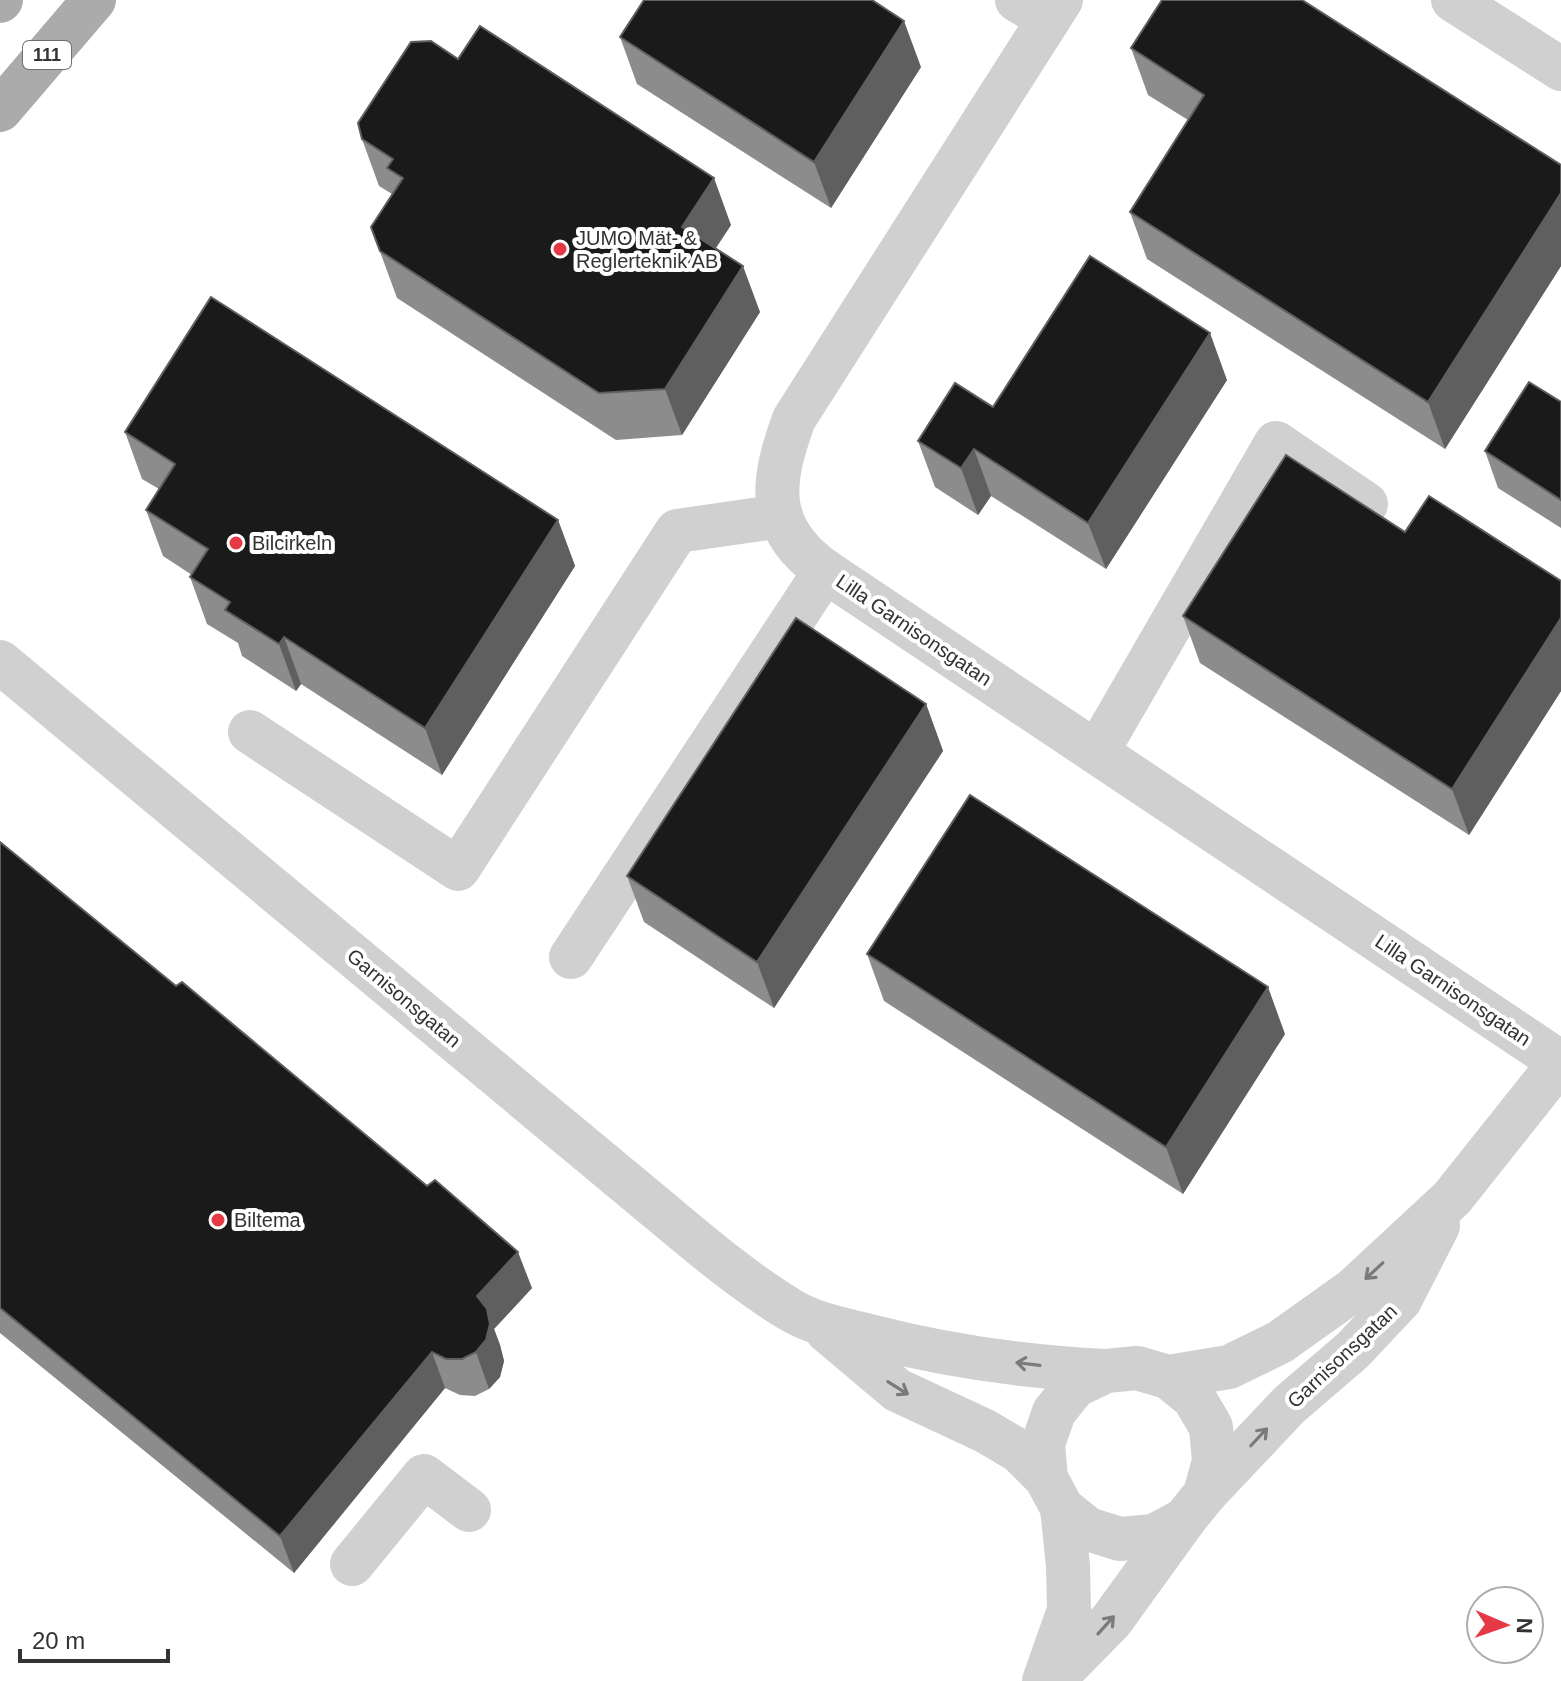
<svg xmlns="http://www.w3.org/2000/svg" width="1561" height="1681" font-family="Arial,sans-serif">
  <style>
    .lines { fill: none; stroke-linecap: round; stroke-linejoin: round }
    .minor { stroke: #d0d0d0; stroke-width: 44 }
    .major { stroke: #ababab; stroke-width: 44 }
    .wall { fill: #8c8c8c }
    .shaded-wall { fill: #5f5f5f }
    .building { fill: #1a1a1a; stroke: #5f5f5f; stroke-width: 2 }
    .oneway { stroke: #7a7a7a }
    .poi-dot { fill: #e63946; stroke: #fff; stroke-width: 3 }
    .labels { text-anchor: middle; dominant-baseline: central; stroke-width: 8; stroke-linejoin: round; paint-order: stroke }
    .shield { fill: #fff; stroke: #707070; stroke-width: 2 }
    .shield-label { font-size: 18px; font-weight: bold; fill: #333 }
    .poi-label { font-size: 20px; fill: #333; stroke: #fff; text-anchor: start }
    .street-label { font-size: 20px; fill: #333; stroke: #fff }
  </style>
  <rect width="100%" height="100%" fill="#fff"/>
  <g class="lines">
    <g class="minor">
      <polyline points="1017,0 1049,19"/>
      <path d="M1061 0 794 419C771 482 764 528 825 571L1560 1062"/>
      <polyline points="1453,0 1561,69"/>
      <path d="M0 662 648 1201C693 1238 738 1278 789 1309 813 1324 842 1329 870 1336 947 1356 1025 1367 1106 1371"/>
      <polyline points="250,732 458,869 677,531 781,516"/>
      <polyline points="1097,752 1276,443 1366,504"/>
      <polyline points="571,957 825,571"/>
      <polyline points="827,1331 897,1390 985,1431 1019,1451 1046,1478"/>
      <polyline points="1168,1377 1194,1398 1211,1427 1214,1461 1205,1494 1184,1520 1154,1536 1120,1539 1088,1529 1062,1508 1046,1478 1043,1444 1054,1412 1075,1386 1106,1371 1137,1368 1168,1377 1229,1367 1280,1342 1353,1290 1452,1198 1561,1061"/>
      <polyline points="1205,1494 1289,1405 1353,1350 1400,1300 1438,1226"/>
      <polyline points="352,1564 424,1476 469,1510"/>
      <polyline points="1044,1681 1069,1610 1068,1566 1062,1508"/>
      <polyline points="1052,1681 1111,1621 1184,1520"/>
    </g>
    <g class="major">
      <polyline points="0,1 1,0"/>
      <polyline points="0,110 94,0"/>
    </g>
  </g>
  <g class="wall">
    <polygon points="620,37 921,67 831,208 637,84"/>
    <polygon points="1131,48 1561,165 1561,266 1445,449 1147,259 1130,212 1188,120 1148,95"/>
    <polygon points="458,59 731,225 716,248 760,312 682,435 616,440 397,298 371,227 392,194 379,186 362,139"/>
    <polygon points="1227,380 1106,569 991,496 978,515 935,487 918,441"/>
    <polygon points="1561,402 1561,528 1498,488 1485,451"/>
    <polygon points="125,432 558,520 575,566 442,775 301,684 296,691 242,656 238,643 207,624 190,577 192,575 163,556 146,510 159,489 142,479"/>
    <polygon points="1405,532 1561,581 1561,691 1469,835 1200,663 1183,616"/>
    <polygon points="926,704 943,751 774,1008 644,922 627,876"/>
    <polygon points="0,842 532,1288 494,1329 500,1345 504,1361 500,1377 489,1389 475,1396 460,1395 445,1388 294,1573 0,1333"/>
    <polygon points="867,954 1285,1034 1183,1194 884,1001"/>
  </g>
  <g class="shaded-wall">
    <polygon points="904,21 921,67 831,208 814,162"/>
    <polygon points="714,178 731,225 699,273 682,227"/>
    <polygon points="1561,193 1561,266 1445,449 1428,402"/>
    <polygon points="743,266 760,312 682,435 665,389"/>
    <polygon points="1210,333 1227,380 1106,569 1088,523"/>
    <polygon points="974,449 991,496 978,515 961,468"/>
    <polygon points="558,520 575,566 442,775 425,728"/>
    <polygon points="1561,618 1561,691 1469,835 1452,789"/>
    <polygon points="284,637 301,684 296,691 279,644"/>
    <polygon points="926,704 943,751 774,1008 757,962"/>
    <polygon points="1268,987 1285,1034 1183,1194 1166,1147"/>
    <polygon points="518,1252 532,1288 494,1329 500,1345 504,1361 500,1377 489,1389 476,1352 477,1296"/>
    <polygon points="432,1352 445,1388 294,1573 280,1536"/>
  </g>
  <g class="building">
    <polygon points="644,0 872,0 904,21 814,162 620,37"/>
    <polygon points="1162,0 1302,0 1561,165 1561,193 1428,402 1130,212 1204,95 1131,48"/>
    <polygon points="480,26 714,178 682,227 743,266 665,389 599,393 380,251 371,227 403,178 387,168 393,159 362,139 358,123 411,42 431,41 458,59"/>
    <polygon points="1090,256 1210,333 1088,523 974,449 961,468 918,441 955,383 993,407"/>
    <polygon points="211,297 558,520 425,728 284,637 279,644 225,610 230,602 190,577 208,549 146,510 175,464 125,432"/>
    <polygon points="1529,382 1561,402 1561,500 1485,451"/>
    <polygon points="1286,455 1405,532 1429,496 1561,581 1561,618 1452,789 1183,616"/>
    <polygon points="796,618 926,704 757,962 627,876"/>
    <polygon points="970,795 1268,987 1166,1147 867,954"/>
    <polygon points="0,842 176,986 182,982 427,1186 435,1180 518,1252 477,1296 487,1309 490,1324 486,1340 476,1352 462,1359 446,1359 432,1352 280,1536 0,1308"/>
  </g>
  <defs><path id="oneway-shaft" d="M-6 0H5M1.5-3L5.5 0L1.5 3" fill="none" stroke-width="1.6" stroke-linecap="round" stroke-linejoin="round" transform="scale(2)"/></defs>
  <g class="oneway">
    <use href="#oneway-shaft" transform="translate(1374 1271) rotate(137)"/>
    <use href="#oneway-shaft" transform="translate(1028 1364) rotate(-173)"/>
    <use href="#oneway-shaft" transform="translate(898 1388) rotate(32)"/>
    <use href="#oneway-shaft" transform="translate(1259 1437) rotate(-47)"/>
    <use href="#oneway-shaft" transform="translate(1106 1625) rotate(-48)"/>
  </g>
  <g class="poi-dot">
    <circle cx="560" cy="249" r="8"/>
    <circle cx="236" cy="543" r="8"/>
    <circle cx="218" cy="1220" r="8"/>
  </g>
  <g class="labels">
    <rect class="shield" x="23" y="41" width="48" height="28" rx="6"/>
    <g class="shield-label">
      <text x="47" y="55">111</text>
    </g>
    <g class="poi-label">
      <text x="576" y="238">JUMO Mät- &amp;<tspan x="576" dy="23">Reglerteknik AB</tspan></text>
      <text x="252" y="543">Bilcirkeln</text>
      <text x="234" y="1220">Biltema</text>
    </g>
    <g class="street-label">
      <text transform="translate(914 630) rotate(34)">Lilla Garnisonsgatan</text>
      <text transform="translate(1453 990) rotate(34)">Lilla Garnisonsgatan</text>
      <text transform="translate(404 998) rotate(40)">Garnisonsgatan</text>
      <text transform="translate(1342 1356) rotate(-43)">Garnisonsgatan</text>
    </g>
  </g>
  <g transform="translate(1505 1625) rotate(92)"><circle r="38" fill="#ffffff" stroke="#adadad" stroke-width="2"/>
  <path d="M0-6L14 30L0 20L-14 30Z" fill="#e63946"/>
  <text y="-12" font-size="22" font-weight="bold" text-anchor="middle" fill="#333333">N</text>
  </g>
  <path d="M20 1649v12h148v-12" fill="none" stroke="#333333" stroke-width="4"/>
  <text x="32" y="1649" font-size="24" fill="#333333" stroke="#ffffff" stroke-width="6" paint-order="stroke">20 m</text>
</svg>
